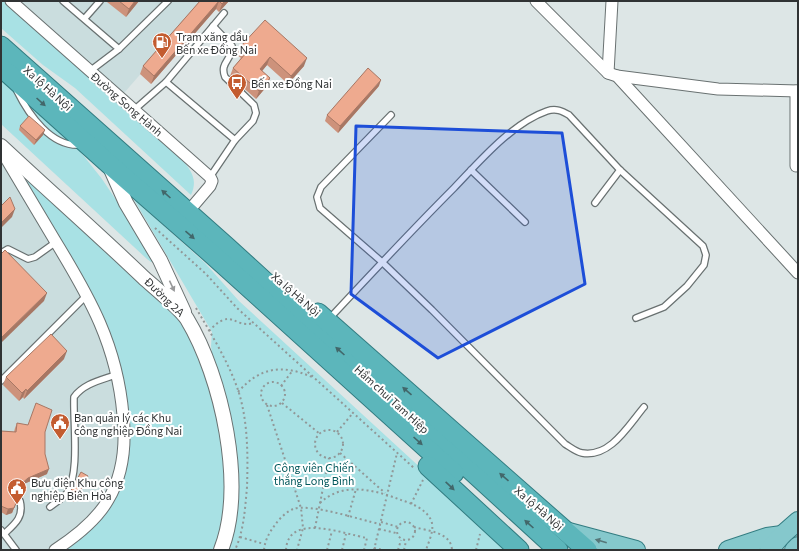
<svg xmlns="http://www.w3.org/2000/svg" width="799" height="551" font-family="Commissioner,sans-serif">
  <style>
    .built { fill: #caddde }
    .green { fill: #a8e1e4 }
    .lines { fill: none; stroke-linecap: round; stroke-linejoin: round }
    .service-casing { stroke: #697171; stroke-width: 8 }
    .minor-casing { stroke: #697171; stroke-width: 13 }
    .tertiary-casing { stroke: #697171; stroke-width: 16 }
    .primary-casing { stroke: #327c81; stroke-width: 20 }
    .trunk-casing { stroke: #327c81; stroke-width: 21 }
    .path { stroke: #919898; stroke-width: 2; stroke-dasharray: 2 3; stroke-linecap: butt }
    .service { stroke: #fff; stroke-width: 5.5 }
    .minor { stroke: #fff; stroke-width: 11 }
    .tertiary { stroke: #fff; stroke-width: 14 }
    .primary { stroke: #85c8cc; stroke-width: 18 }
    .trunk { stroke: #5cb6bb; stroke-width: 19 }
    .wall { fill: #cd927b }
    .shaded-wall { fill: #a77764 }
    .building { fill: #eeaa8f; stroke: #a77764 }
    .oneway { fill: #42676a }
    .oneway2 { fill: #98999a }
    .oneway3 { fill: #567678 }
    .marked { fill: #1d4ed8; fill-opacity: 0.2; stroke: #1d4ed8; stroke-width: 3; stroke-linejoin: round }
    .labels { text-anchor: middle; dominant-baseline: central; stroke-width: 4; stroke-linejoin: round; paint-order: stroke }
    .poi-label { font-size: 11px; fill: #303334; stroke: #fff; text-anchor: start }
    .street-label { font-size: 11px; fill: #303334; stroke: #fff }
    .park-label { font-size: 11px; fill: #00575b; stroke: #fff }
  </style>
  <rect width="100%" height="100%" fill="#dde6e6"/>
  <g class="built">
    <polygon points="19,1 204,1 124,93"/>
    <polygon points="1,154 92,306 115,373 121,410 118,457 108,495 88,522 50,550 1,550"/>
  </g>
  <g class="green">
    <path d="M1 1H5L176 152C187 166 200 177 191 195L75 88 43 65 1 28Z"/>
    <polygon points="1,77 27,104 79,150 102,179 155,258 154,261 151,262 147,259 1,124"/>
    <polygon points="9,158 182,322 207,375 222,434 226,499 223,524 215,550 60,550 112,497 125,410 96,304"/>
    <polygon points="133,198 205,263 239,301 510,550 227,550 233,433 218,371 213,360 211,346 212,332"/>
  </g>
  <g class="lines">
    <g class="service-casing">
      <g id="service">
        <polyline points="63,1 119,49 90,71"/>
        <polyline points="85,18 100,1"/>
        <path d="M213 26 232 46C233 60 219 62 225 77L254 105 256 113 253 121 235 140"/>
        <polyline points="119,49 168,1"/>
        <polyline points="166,82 224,13"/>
        <path d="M17 91C29 115 51 147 80 145"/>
        <polyline points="134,110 166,82 235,140 210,177"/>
        <path d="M391 115 321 187 317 197 320 208 382 262 432 310 565 444C570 447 576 452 582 453 610 458 628 426 644 407"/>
        <polyline points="471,170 525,222"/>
        <polyline points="595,203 620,170"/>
        <polyline points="1,253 8,249 28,259 35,257 56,242"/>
        <path d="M329 319C370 275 411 231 454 188 479 162 512 123 547 111 556 108 562 111 569 115L620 170 703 246 706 255 704 265 687 286 664 307 636 318"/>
        <polyline points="1,381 87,295"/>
        <path d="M50 507C56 502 62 499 67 493 80 473 73 422 74 397 84 383 102 380 118 374"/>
        <polyline points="1,530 16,550"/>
        <path d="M4 534C15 524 24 517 20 501"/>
      </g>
    </g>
    <g class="minor-casing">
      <g id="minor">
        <polyline points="11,1 210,177 212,181 210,186 187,213"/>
        <polyline points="536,1 608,73 617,76 798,273"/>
        <polyline points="608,73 612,1"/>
        <polyline points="617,76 718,89 798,91"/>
        <polyline points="796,91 796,166"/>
        <path d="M1 150C19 180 37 210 54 239 90 298 117 345 123 415 126 444 123 475 108 500 96 521 75 537 55 550"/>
      </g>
    </g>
    <g class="tertiary-casing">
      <g id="tertiary">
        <path d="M1 146C48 190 97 233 144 278 154 287 181 309 187 319 222 377 246 486 221 550"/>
        <polyline points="110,167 126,203 160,260 184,312"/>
      </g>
    </g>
    <g class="primary-casing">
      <g id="primary">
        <polyline points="565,531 636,550"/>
        <polyline points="728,550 767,537 782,535"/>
        <polyline points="769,550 782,535 798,521"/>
        <polyline points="794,550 798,546"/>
      </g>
    </g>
    <g class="trunk-casing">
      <g id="trunk">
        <polyline points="1,46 227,247 558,550"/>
        <polyline points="1,67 109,164 213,255 454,473"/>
        <polyline points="318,313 587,550"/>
        <polyline points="428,466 519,550"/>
      </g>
    </g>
    <g class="path">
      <polyline points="155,228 206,274 237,308 414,468"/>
      <path d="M196 308C211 334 228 361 238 390 248 420 248 455 247 487 245 509 244 530 235 550"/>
      <path d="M209 331C232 306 234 329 253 323"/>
      <circle cx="273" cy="394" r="12"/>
      <polyline points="281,386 293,370"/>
      <path d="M238 392C260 367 282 364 312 377"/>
      <polyline points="282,403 320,434"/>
      <polyline points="267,405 301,508 303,528 297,550"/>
      <circle cx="329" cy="444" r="14"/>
      <polyline points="337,432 353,413"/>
      <polyline points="340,453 385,493"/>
      <path d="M320 503C343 481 375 490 401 500 411 503 426 509 431 520 435 529 429 541 426 550"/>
      <polyline points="411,504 423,480"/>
      <polyline points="348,517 356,489"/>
      <circle cx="406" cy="531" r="9"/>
      <polyline points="381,522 398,527"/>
      <path d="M414 527C428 531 451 532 452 550"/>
      <polyline points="315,528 329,458"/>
      <polyline points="379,529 396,533"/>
      <polyline points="240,537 264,544"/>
      <polyline points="374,548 384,550"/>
      <path d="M264 550C265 540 269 533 275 525 279 519 286 512 293 509 311 503 360 520 380 524"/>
      <path d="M286 550C288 512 344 534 367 538L364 550"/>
      <polyline points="327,550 332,531"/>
      <polyline points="342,550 346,534"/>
      <polyline points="374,550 397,453"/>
      <polyline points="398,550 401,540"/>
      <polyline points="404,550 406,541"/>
      <polyline points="476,550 480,534"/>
    </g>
    <use href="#service" class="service"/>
    <use href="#minor" class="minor"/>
    <use href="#tertiary" class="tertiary"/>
    <use href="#primary" class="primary"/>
    <use href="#trunk" class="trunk"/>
  </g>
  <g class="wall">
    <polygon points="108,1 139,1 126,17 107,2"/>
    <polygon points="200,1 229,1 219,12 216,9 151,84 140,74 143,66"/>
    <polygon points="240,47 304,66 288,84 267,65 262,71 270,78 267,86 256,99 230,76 233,68 241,58 237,55"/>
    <polygon points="379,86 338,133 325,121 327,115"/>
    <polygon points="20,126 43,135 34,145 19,130"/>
    <polygon points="64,359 24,399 23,397 19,401 3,385 6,377"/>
    <polygon points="17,423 45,432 45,454 47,474 26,483 12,495 16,503 12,513 6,515 1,512 1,431 14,432 15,428"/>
    <polygon points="88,476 87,480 74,502 68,498 69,494"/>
  </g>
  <g class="shaded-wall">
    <polygon points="135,1 139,1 126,17 129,9"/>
    <polygon points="219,1 216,9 151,84 154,76"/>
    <polygon points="225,1 229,1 219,12 222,4"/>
    <polygon points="270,57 267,65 257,77 260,69"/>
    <polygon points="307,58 304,66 288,84 291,76"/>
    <polygon points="270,78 267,86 256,99 259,91"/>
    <polygon points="381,80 379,86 338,133 340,126"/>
    <polygon points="45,130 43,135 34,145 36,140"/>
    <polygon points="15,209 12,217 1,228 1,223"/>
    <polygon points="47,293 44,301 1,343 1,338"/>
    <polygon points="67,351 64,359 24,399 27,391"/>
    <polygon points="26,389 23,397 19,401 22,393"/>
    <polygon points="49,469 47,474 26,483 9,498 11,493 28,478"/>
    <polygon points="88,476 87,480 74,502 76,498"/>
    <polygon points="16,503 12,513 6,515 8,509"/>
  </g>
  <g class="building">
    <polygon points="119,1 135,1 129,9"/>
    <polygon points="200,1 219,1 154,76 143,66"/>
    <polygon points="219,1 225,1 222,4"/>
    <polygon points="265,20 307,58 291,76 270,57 260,69 270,78 259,91 233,68 246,53 240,47"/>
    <polygon points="368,68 381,80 340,126 327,115"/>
    <polygon points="29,116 45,130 36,140 20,126"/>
    <polygon points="10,197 15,209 1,223 1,206"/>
    <polygon points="5,250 47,293 1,338 1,254"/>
    <polygon points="51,334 67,351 27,391 26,389 22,393 6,377"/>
    <polygon points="36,403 52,410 45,432 45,454 49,469 28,478 11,493 16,503 14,508 8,509 1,506 1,431 16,432 17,423 28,425"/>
    <polygon points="81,472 88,476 76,498 69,494"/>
  </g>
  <defs><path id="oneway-solid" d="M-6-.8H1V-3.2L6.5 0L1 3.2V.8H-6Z"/></defs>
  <g class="oneway">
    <use href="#oneway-solid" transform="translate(41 102) rotate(42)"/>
    <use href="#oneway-solid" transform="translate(166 194) rotate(-138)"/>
    <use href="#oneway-solid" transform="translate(190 235) rotate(41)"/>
    <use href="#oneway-solid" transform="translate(340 351) rotate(-138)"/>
    <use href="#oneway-solid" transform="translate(407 391) rotate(-139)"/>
    <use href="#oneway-solid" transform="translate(418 441) rotate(42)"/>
    <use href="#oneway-solid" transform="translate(504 477) rotate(-139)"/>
    <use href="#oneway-solid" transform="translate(450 486) rotate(43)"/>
    <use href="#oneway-solid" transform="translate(529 524) rotate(-138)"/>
  </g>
  <use class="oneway2" href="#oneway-solid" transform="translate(172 286) rotate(65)"/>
  <use class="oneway3" href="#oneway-solid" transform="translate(601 541) rotate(-164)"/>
  <path class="marked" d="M356 126 562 133 585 284 438 358 351 294Z"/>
  <defs>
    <g id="fuel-pin" transform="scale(1)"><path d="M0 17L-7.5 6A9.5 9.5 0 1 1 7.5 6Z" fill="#c35c30" stroke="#fff"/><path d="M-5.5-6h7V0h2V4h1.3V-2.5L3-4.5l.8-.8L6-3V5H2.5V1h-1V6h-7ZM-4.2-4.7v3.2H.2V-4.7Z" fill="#fff"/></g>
    <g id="bus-pin" transform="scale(1)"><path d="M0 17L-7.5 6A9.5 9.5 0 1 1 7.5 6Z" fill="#c35c30" stroke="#fff"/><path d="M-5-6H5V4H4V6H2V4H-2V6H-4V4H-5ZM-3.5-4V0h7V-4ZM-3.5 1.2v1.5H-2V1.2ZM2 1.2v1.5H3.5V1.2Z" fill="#fff"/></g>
    <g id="civic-pin" transform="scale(1)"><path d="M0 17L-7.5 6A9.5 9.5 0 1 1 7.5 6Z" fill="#c35c30" stroke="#fff"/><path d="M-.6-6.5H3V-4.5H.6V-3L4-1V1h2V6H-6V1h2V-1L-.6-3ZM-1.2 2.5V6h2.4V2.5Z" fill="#fff"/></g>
  </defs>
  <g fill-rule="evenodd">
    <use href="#fuel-pin" x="162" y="42"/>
    <use href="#bus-pin" x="237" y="83"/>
    <use href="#civic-pin" x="60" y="423"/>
    <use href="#civic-pin" x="17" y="488"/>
  </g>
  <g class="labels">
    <g class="poi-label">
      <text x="176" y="36">Trạm xăng dầu<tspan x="176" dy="13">Bến xe Đồng Nai</tspan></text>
      <text x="251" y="83">Bến xe Đồng Nai</text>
      <text x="74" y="417">Ban quản lý các Khu<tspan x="74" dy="13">công nghiệp Đồng Nai</tspan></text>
      <text x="31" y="482">Bưu điện Khu công<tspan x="31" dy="13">nghiệp Biên Hòa</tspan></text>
    </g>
    <g class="street-label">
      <text transform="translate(48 88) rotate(42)">Xa lộ Hà Nội</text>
      <text transform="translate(127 104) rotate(41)">Đường Song Hành</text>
      <text transform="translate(296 294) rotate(41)">Xa lộ Hà Nội</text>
      <text transform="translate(165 297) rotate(44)">Đường 2A</text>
      <text transform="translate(392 399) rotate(42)">Hầm chui Tam Hiệp</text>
      <text transform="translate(539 508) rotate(41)">Xa lộ Hà Nội</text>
    </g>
    <g class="park-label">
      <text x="314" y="467">Công viên Chiến<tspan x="314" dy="13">thắng Long Bình</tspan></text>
    </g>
  </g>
  <rect width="799" height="551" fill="none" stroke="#303334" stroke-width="4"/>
</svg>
